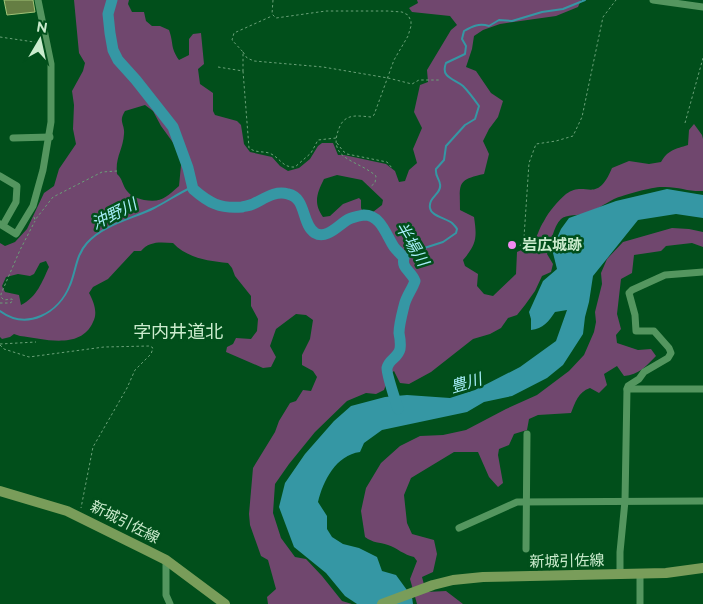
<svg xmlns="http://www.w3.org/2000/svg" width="703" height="604" font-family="Raleway,'Noto Sans JP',sans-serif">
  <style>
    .green { fill: #70476e; fill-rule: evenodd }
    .water { fill: #3597a4 }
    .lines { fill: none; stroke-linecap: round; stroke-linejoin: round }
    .stream { stroke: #3597a4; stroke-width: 2 }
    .river { stroke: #3597a4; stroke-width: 11 }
    .building { fill: #657e43; stroke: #a1c276 }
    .path { stroke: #6aa178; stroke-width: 1; stroke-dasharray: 2.5 2.5; stroke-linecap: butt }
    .minor { stroke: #54965f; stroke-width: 7 }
    .secondary { stroke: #799d5a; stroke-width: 10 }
    .poi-dot { fill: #f38af1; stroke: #014f1b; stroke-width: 2 }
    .labels { text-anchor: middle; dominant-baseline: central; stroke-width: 5; stroke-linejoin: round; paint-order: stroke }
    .poi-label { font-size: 15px; font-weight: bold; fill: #cbecce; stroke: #014f1b; text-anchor: start }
    .street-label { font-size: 15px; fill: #cbecce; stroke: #014f1b }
    .water-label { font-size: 16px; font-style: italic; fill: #a6eef9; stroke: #014f1b }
    .quarter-label { font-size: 18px; fill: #cbecce; stroke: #014f1b }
  </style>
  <rect width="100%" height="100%" fill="#014f1b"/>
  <g class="green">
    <path d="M74 0H129L128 4 132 12H144L146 21 152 26H160L169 30C174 44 170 47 179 60L189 55V39L193 34 201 33 204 64 198 69 200 84 213 93V111L215 115 237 121 241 125 244 144 250 152 272 157 280 166 288 171 299 168 310 159 318 146 322 143H333L338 155H344L386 164 395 171 399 182 405 181 409 170 417 163 413 149 422 128 414 112 420 85 428 82 427 70 451 30 457 25 450 16 412 12 409 8 418 3 417 0H581L578 7 556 16 500 24 483 30 474 36 472 49 466 67 476 71 491 93 503 101 498 117 489 129 483 141 489 154 484 174C456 180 460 184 460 210L474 217C477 237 477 244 463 260L465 266 478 274 477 286 484 294 493 296 516 274 517 252C521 250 527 248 531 245 537 239 539 228 544 221 549 211 558 201 566 194 586 179 596 206 612 168L629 161 649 164 661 162C668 150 675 149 688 145L689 130 694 124 702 135 703 139V191C689 192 677 186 662 187 652 187 623 195 614 199 604 204 597 210 587 213 579 216 566 214 561 219 553 227 551 243 547 254L553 264 551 272 542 276 535 291 525 305 517 315 508 318 501 328 490 334 473 339 431 372 409 384 400 383 394 371 390 374 384 390 376 394 366 393 347 401 315 432 289 464 275 484 273 513 281 538 295 557 306 559 322 576 342 601 352 604H268L267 597 276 589 268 560 261 556 250 525 249 514 253 468 275 432 279 421 290 403 296 401 303 390 311 391 317 377 313 371 302 365V355L310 339 313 320 306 315 296 314 276 329 270 346 276 357 271 367 263 368 226 352 227 347 233 344 236 338 251 339 257 331 258 319 251 306V296L235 276 232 268 228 263C208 261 187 258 173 243 160 242 149 241 141 251H134L108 279 93 287 89 293C94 302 98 313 93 322 81 350 44 339 20 336L14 334 10 337 2 339 0 337V243L5 246 15 242 27 229 44 193 54 186 59 169 76 144 73 129 74 105 72 91 83 71 85 63 79 53ZM145 105 153 111 161 126 182 155 179 186C166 197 162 203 144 200 136 198 132 197 127 191 122 185 123 179 117 174 115 157 123 150 124 134 125 124 118 122 125 111ZM337 175 362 180 383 200 382 205 373 212H363L361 208V200L359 198 343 204 330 216 323 217C313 203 317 193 324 179ZM46 261 49 267C42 282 37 297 21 305L19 295 5 292 2 286 6 277 18 274 30 276 34 274 40 263Z"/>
    <path d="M672 228 689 229 703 232V247L692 243 666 246 661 251 634 255 632 273 621 279 617 314 621 329 616 335 617 343 638 350 651 349 656 356C646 366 639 375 624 376L617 366 604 374 607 385 599 393 590 388C578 392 575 403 571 413L538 415 529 419 527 430 514 434 509 445 499 449 498 455 503 483 498 487 489 477 478 452H454L411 478 404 495 407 523 412 534 434 540 437 554 433 572 422 577 426 592 446 591 463 604H417L410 579 417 561 414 557C404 555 397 548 388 545 379 542 373 543 365 537L361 511 366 488 381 463 400 446 420 436 443 435 466 430 506 409 537 395 569 371 584 355 594 332 596 322 595 312 602 284 601 273 607 259 623 242Z"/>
  </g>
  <path class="water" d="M667 189 703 195V218L676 214 638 220 593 276 589 302 585 317 583 334 563 365 547 378 512 396 484 402 467 412 382 430 364 443 360 452C336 455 323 481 318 502L327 516V529L332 537 343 544 359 548 377 557 382 571 396 575 412 597 413 604H357L345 596 326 573 294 547 279 507 285 483 305 454 334 421 351 406 385 397 407 395 450 398 475 390 520 367 556 341 567 310 555 312C549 321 543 329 531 330V319L529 312 543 281 557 269 552 249 561 229 569 218 616 201Z"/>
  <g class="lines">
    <g class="stream">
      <path d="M404 258 415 251 443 242 456 233 457 229C456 227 454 225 452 223 446 218 431 216 430 208 428 197 442 194 440 184 439 178 435 176 436 169L444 160 446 146 465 125 475 119 479 106C474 99 469 92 463 86 455 79 440 78 446 63L465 54 466 46 462 39 464 31C473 26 479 23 489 26L499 20 512 21 542 12 563 9 585 0"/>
      <path d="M0 311C27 331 59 313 70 285 76 271 76 255 87 243 104 224 132 219 154 208 166 202 176 195 188 189H193"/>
    </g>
    <path class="river" d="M112 0 108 14 110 33 113 50 118 60 136 80 173 127 188 168 193 189C209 203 220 209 242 207 245 206 249 206 253 204 264 199 275 190 288 194 307 198 301 224 315 233 327 240 339 224 349 219 353 217 359 216 364 215 381 215 386 235 394 247 397 251 401 254 404 258 401 268 411 271 415 281 412 290 406 296 404 306 402 314 399 325 399 333 400 338 401 343 400 349 398 358 389 359 387 368 386 373 396 402 398 409"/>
  </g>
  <polygon class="building" points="4,0 33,0 35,12 7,15"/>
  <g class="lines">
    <g class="path">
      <path d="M273 0 272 14 276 18 326 11H388L402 12 408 15 411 21V26L408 36 394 60 374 115 371 117C359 116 346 113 340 126 325 160 357 159 376 176L375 183 370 187"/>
      <polyline points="0,37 41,43"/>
      <polyline points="243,52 247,58 254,61 323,67 388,78 412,84 419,80 441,80"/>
      <polyline points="218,67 243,71 243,52 232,40 234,33 272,16"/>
      <path d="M243 71 249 148C256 153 262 151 269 153 280 157 282 168 295 167L311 153 318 140 336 138"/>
      <polyline points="685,123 703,58"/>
      <polyline points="337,143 343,151 347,154 387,162 392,168"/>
      <polyline points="34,217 35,220 53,197 59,194 102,172 117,171"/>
      <polyline points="520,246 524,237 529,163 536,144 556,141 573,136 582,117 603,17 616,0"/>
      <polyline points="0,303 10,303 13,301 12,299 4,300 1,297 1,294 20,250 35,221"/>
      <polyline points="0,344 36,342"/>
      <polyline points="0,345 4,349 29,357 104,347 150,346 153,348 151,354 135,370 127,388 93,447 81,508"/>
    </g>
    <g class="minor">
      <polyline points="653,0 703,7"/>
      <polyline points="13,138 50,137"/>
      <polyline points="0,176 17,186 16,202 3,225"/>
      <polyline points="0,224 16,234 33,206 43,170 51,122 51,64 38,0"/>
      <polyline points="627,389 703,389"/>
      <polyline points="459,528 517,502 703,501"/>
      <polyline points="526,549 527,434"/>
      <polyline points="166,560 166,595 170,604"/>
      <polyline points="640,574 640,604"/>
      <polyline points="620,575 620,552 625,501 627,389 628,386 639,379 644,372 668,358 671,353 669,348 654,331 636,331 635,315 629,293 632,290 665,275 703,272"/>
    </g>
    <g class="secondary">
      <polyline points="0,491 67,511 146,550 166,560 225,604"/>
      <polyline points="382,604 433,585 453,580 483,577 666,573 703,568"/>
    </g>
  </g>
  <circle class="poi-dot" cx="512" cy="245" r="5"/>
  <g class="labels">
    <g class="poi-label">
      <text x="522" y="245">岩広城跡</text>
    </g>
    <g class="street-label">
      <text transform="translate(125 522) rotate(27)">新城引佐線</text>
      <text transform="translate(567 561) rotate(-1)">新城引佐線</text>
    </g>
    <g class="water-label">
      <text transform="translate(114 214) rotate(-27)">沖野川</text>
      <text transform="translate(412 244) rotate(59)">半場川</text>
      <text transform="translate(466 383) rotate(-16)">豊川</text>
    </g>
    <g class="quarter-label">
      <text x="178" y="331">字内井道北</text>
    </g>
  </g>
  <g transform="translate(40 40) rotate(9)" stroke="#014f1b" stroke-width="4" paint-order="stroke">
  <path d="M0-4L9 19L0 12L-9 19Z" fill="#cbecce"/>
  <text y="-8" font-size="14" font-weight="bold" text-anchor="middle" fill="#cbecce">N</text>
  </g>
</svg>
